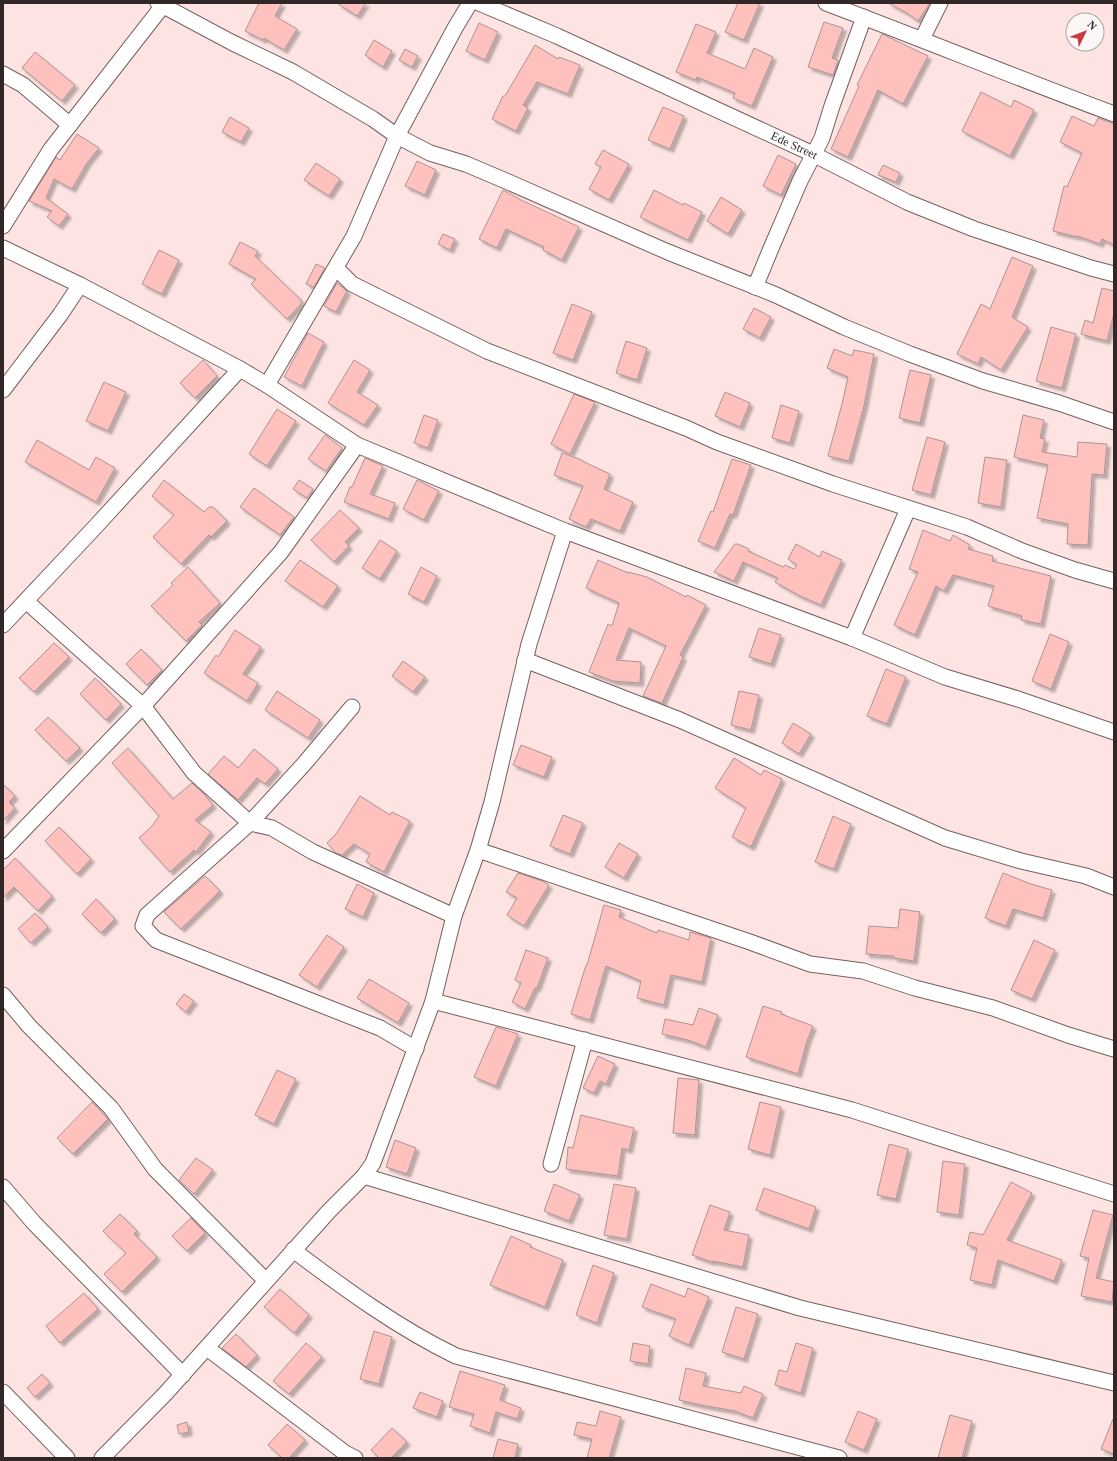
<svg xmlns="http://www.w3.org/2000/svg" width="1117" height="1461" font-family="'Times New Roman',serif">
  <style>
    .building { fill: #ffc1be; stroke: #ab9493; filter: url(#shadow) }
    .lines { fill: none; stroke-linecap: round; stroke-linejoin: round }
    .minor-casing { stroke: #75605f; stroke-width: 17 }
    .minor { stroke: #fff; stroke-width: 15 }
    .labels { text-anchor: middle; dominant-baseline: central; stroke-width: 3; stroke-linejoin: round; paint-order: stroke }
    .street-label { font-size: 12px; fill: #312727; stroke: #fcf7f7 }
  </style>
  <defs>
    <filter id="shadow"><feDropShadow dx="3.5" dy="3.5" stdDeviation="1" flood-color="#0004"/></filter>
  </defs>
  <rect width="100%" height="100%" fill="#fde4e3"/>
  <g class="building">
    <polygon points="259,3 282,3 275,16 297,29 284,50 264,38 263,40 245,31"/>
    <polygon points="337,3 366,3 357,16"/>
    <polygon points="738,3 760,3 744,40 725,32"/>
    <polygon points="888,3 930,3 918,21 907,13"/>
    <polygon points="824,22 843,28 832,58 838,60 833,75 808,67"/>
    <polygon points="479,23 498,32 485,60 466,51"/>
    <polygon points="696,24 716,32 707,53 745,69 754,48 773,57 752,106 733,98 735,93 697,77 696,80 676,72"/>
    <polygon points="882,34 928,56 903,104 878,90 848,157 831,149 859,86 857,85"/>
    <polygon points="374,40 392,51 383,67 365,55"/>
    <polygon points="535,45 558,59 559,57 580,65 568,94 537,82 523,105 528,108 516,131 492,119 503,96 505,96"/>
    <polygon points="405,49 418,56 412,67 399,60"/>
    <polygon points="35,52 75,85 62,101 22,68"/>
    <polygon points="981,92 1011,107 1014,100 1034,110 1010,156 962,131"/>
    <polygon points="663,107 684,116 670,149 648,140"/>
    <polygon points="1072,116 1094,126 1098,118 1114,124 1114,245 1102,239 1100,244 1078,236 1078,237 1053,231 1064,186 1067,187 1082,153 1060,142"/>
    <polygon points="230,117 249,128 241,142 222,132"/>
    <polygon points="77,134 99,148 87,163 72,189 54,179 46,198 68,214 59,226 47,217 52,211 29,201 56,157 60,160"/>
    <polygon points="603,150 629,164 609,200 589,189 601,167 595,164"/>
    <polygon points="778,155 796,164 781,195 763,186"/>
    <polygon points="417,161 436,170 425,195 405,186"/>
    <polygon points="316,163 340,179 329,196 304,180"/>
    <polygon points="883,165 900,173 896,182 878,175"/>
    <polygon points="503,190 521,200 579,227 562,260 543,250 544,247 506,229 497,248 479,239"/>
    <polygon points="654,190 683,205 684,203 702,212 688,240 640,217"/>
    <polygon points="721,197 742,210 728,234 707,221"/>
    <polygon points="443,234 455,239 450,250 438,244"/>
    <polygon points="240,242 258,251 255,256 301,300 301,304 287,319 251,284 256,279 229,264"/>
    <polygon points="159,250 179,260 162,294 142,284"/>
    <polygon points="1012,257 1033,266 1012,317 1028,327 1001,370 981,357 978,364 957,354 981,304 990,309"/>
    <polygon points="316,264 325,268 314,287 306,284"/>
    <polygon points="337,283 347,291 336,312 324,306"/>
    <polygon points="1102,288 1114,291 1114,313 1107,341 1081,334 1085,320 1093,323"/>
    <polygon points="572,304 592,312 573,360 553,353"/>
    <polygon points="754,308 771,317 760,338 743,329"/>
    <polygon points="1051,327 1076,334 1062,388 1036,381"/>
    <polygon points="308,333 324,342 302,386 284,377"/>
    <polygon points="626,341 647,348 637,380 616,373"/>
    <polygon points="834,349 852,356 854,350 874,354 864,406 849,461 828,456 842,404 848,377 827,368"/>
    <polygon points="203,360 217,376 195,398 180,383"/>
    <polygon points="354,360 370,370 357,392 378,405 364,425 328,403"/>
    <polygon points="910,370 931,375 920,423 899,418"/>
    <polygon points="104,382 126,392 108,431 86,421"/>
    <polygon points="725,392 750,403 740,427 715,416"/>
    <polygon points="574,394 595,402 570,454 551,444"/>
    <polygon points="781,405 799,411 790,443 772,438"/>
    <polygon points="277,409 296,421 267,466 249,454"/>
    <polygon points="424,415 438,420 428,448 414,443"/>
    <polygon points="1023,415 1044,420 1040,438 1045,439 1042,452 1077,457 1078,442 1107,444 1104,475 1092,474 1088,545 1067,544 1068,524 1037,518 1048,465 1014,457"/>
    <polygon points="325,435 342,448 326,471 308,459"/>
    <polygon points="927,437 945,442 931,495 912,490"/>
    <polygon points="37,440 89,470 96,457 115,468 96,502 25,462"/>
    <polygon points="562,453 582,460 582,461 610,474 604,489 633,502 620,531 591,519 586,527 569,519 583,486 554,475"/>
    <polygon points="985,457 1007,460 1001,507 978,503"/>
    <polygon points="365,458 383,466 370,494 395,503 389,519 344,502 350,487 352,487"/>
    <polygon points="732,459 751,465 733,515 730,514 715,548 698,541 711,511 713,512"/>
    <polygon points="164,480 204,512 209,507 213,507 227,521 211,537 209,535 181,564 153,537 174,515 152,496"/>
    <polygon points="299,480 313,489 307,498 293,489"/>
    <polygon points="417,480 439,491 424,520 403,509"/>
    <polygon points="254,488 294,517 280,535 240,507"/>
    <polygon points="340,510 359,528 345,542 349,546 334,562 311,540"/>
    <polygon points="923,530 950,541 953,535 970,545 968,549 993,556 992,561 1051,576 1041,624 1021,620 1022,616 988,606 994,586 953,575 944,591 936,586 915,635 894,625 918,572 909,569"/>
    <polygon points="380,540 397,551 380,579 362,568"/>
    <polygon points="735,544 738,544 749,549 748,551 783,567 785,565 794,569 797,565 788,559 796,544 820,557 822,551 842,560 821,605 800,596 775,582 778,578 743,562 734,581 714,572"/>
    <polygon points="300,560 338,586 323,607 285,581"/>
    <polygon points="598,560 628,573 628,572 647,577 686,597 687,595 706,605 680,655 683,657 662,703 643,696 666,646 629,628 616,660 641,662 640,683 613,681 589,672 608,624 612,626 619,603 586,588"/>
    <polygon points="188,567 220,603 199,622 202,625 186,641 151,606 173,585 171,583"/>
    <polygon points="421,567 437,576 424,602 408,594"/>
    <polygon points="759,628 781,635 771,664 749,657"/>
    <polygon points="235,630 261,647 243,674 258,683 247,701 204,673 216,655 218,657"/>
    <polygon points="1050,634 1069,642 1051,689 1032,681"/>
    <polygon points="54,643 69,657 34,692 19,678"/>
    <polygon points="141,649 162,670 147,685 126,664"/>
    <polygon points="403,661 425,677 413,692 392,676"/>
    <polygon points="886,669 906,677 887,724 867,716"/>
    <polygon points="95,678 121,704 106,720 80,694"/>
    <polygon points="277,691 320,720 308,738 265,710"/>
    <polygon points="739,691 759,695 751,730 731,725"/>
    <polygon points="48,717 80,748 66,761 35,730"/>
    <polygon points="793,723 811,734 799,754 782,743"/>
    <polygon points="521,745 552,757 544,777 513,765"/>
    <polygon points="128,748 173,799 192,783 204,794 213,805 195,820 211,832 196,852 194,850 170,872 139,838 152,826 159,816 112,763"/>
    <polygon points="254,749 278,769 265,784 257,778 238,800 208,774 224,756 238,768"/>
    <polygon points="734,758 761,775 764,770 782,779 751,847 732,837 746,808 715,788"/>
    <polygon points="3,784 15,796 9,802 15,808 3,821"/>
    <polygon points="360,796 390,815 392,812 410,821 384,872 366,862 370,854 354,844 342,855 336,853 327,843 336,834"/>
    <polygon points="563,815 583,823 570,854 550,846"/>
    <polygon points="833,816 851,824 834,869 815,862"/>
    <polygon points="59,827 91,859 77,874 45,841"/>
    <polygon points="619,843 638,854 624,878 605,867"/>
    <polygon points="15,858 52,896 38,911 14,887 3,898 3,870"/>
    <polygon points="518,873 542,881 549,885 524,926 507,915 517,898 506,892"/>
    <polygon points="1003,873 1031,884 1052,890 1043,918 1013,909 1006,926 985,918"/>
    <polygon points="205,876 220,891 181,929 164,912"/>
    <polygon points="357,884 374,893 363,917 345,909"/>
    <polygon points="96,899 115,919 101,933 82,914"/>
    <polygon points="604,905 621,910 619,917 657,933 658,930 689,940 690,932 711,938 702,982 671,975 664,1005 637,998 641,981 606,966 590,1020 571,1014 586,965 587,965"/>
    <polygon points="900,909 920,912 914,961 894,958 894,956 866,954 869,926 898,928"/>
    <polygon points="35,913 48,927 31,943 18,929"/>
    <polygon points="327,935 344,947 317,987 299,975"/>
    <polygon points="1034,940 1055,950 1032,999 1011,990"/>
    <polygon points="526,950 548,958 537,988 535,988 525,1009 512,1002 521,983 515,980"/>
    <polygon points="369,979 409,1003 398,1023 357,998"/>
    <polygon points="184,994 194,1001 186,1012 176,1004"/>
    <polygon points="763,1006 782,1012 781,1014 813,1026 807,1041 798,1074 746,1057"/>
    <polygon points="699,1008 718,1015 706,1047 688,1040 662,1034 665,1019 693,1025"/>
    <polygon points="496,1027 518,1034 496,1086 474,1077"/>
    <polygon points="598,1056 615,1064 606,1084 600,1081 594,1093 583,1088"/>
    <polygon points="277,1070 296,1079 274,1124 255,1115"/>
    <polygon points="678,1078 699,1080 695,1135 673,1133"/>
    <polygon points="92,1102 108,1119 73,1154 57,1138"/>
    <polygon points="760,1102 781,1107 770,1155 748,1149"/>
    <polygon points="581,1115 634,1128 629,1150 622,1148 618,1176 566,1169 568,1147 573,1148"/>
    <polygon points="395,1140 416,1148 407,1174 386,1167"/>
    <polygon points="889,1144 908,1149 896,1199 877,1195"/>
    <polygon points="196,1158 213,1170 194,1194 179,1180"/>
    <polygon points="943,1161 965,1164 959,1215 937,1212"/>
    <polygon points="1011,1182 1032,1193 1007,1240 1062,1260 1054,1281 998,1260 992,1285 970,1280 977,1248 967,1245 970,1232 983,1235"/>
    <polygon points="554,1184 580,1195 569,1221 544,1211"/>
    <polygon points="614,1184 636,1188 627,1239 604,1235"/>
    <polygon points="764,1188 816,1207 809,1229 756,1210"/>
    <polygon points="710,1205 730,1212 724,1230 749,1235 743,1267 713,1261 712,1262 692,1255"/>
    <polygon points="1093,1210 1113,1215 1096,1278 1114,1282 1112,1302 1081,1296 1089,1258 1080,1256"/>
    <polygon points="120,1214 137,1231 134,1234 157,1257 122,1292 104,1274 126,1253 103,1231"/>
    <polygon points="191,1218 205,1233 187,1251 172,1236"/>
    <polygon points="511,1236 531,1245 530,1247 563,1260 545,1307 490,1285"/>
    <polygon points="593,1265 614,1273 597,1323 576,1315"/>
    <polygon points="651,1284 685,1297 688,1288 709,1297 689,1345 669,1336 676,1319 642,1307"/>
    <polygon points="280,1289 309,1315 294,1333 264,1307"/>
    <polygon points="84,1293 98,1309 60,1343 46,1326"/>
    <polygon points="736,1307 758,1314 744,1359 722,1352"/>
    <polygon points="374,1331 392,1337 379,1384 360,1379"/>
    <polygon points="236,1334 257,1355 246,1367 222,1348"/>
    <polygon points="306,1343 322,1357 289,1394 273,1381"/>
    <polygon points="633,1343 650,1346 648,1364 630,1361"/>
    <polygon points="796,1343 813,1348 801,1393 775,1385 779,1370 787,1372"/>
    <polygon points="686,1368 706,1373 703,1386 741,1393 744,1386 763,1394 753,1418 735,1411 701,1405 679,1400"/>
    <polygon points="460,1371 505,1385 500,1400 521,1408 517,1419 496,1412 490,1433 470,1426 474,1414 449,1407"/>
    <polygon points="42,1374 50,1383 35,1397 27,1388"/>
    <polygon points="420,1392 443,1401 437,1417 413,1408"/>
    <polygon points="600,1411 621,1417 609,1458 587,1458 592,1439 574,1435 577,1422 596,1426"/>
    <polygon points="858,1411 877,1419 864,1450 845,1442"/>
    <polygon points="950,1415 972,1421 962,1458 938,1458"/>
    <polygon points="1113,1419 1114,1419 1114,1454 1101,1449"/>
    <polygon points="187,1422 189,1432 179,1434 177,1425"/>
    <polygon points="287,1424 305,1440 289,1458 282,1458 268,1445"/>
    <polygon points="392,1428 407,1442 391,1458 379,1458 371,1450"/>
    <polygon points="498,1439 518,1444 515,1458 493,1458"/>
  </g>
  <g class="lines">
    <g class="minor-casing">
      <g id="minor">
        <polyline points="158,3 231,42 293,72 373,119 397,136 430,153 466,164 506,181 668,252 776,295 844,327 910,354 983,381 1059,403 1114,422"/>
        <path id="s1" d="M479 3 557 36 813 154 907 202 974 229 1091 268 1114 274"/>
        <path d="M826 3C922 39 1017 78 1114 114"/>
        <polyline points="922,39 940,3"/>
        <polyline points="3,74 23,85 70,125"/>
        <polyline points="3,226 51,149 165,3"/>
        <polyline points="3,248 80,285 240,369 267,385 357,445 565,531 852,638 945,677 1018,699 1114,732"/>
        <polyline points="336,268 352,284 487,351 686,428 717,442 833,484 967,527 1022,551 1075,570 1114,581"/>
        <polyline points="755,287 772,246 800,181 822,138 832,106 864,17"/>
        <polyline points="267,385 354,236 397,136 455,28 470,3"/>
        <polyline points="3,390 60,315 80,285"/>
        <polyline points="26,601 143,706 194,773 250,823 272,828 313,852 454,916"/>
        <polyline points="3,625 97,525 240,369"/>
        <polyline points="852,638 908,509"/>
        <polyline points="525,660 680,720 945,838 1021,861 1086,876 1114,887"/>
        <polyline points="352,707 304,764 250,823 147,915 143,926 156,940 380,1028 416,1049"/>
        <polyline points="478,850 750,942 810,964 863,971 915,988 993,1008 1068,1035 1114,1049"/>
        <polyline points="3,851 143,706 281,552 357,445"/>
        <polyline points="3,995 29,1026 111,1108 155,1169 266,1281"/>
        <polyline points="433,1001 852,1110 1114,1194"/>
        <polyline points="551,1164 585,1040"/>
        <polyline points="364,1176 800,1308 1114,1383"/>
        <polyline points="3,1187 34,1223 183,1375"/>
        <path d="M293 1250C345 1289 398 1328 456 1356L839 1458"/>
        <polyline points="207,1348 345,1453 355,1458"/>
        <polyline points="3,1392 67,1458"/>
        <polyline points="102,1458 165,1394 329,1211 364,1176 373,1163 433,1001 454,916 478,850 492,802 529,644 565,531"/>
      </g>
    </g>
    <use href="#minor" class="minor"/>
  </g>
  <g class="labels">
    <g class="street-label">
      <text stroke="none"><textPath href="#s1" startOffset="346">Ede Street</textPath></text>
    </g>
  </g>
  <rect width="1117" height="1461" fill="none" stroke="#312727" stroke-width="8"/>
  <g transform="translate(1085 32) rotate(47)"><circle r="19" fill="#fcf7f7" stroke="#aba4a4"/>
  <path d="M0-3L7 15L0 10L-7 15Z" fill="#ca3a43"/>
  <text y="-6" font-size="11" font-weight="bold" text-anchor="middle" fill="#312727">N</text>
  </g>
</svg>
